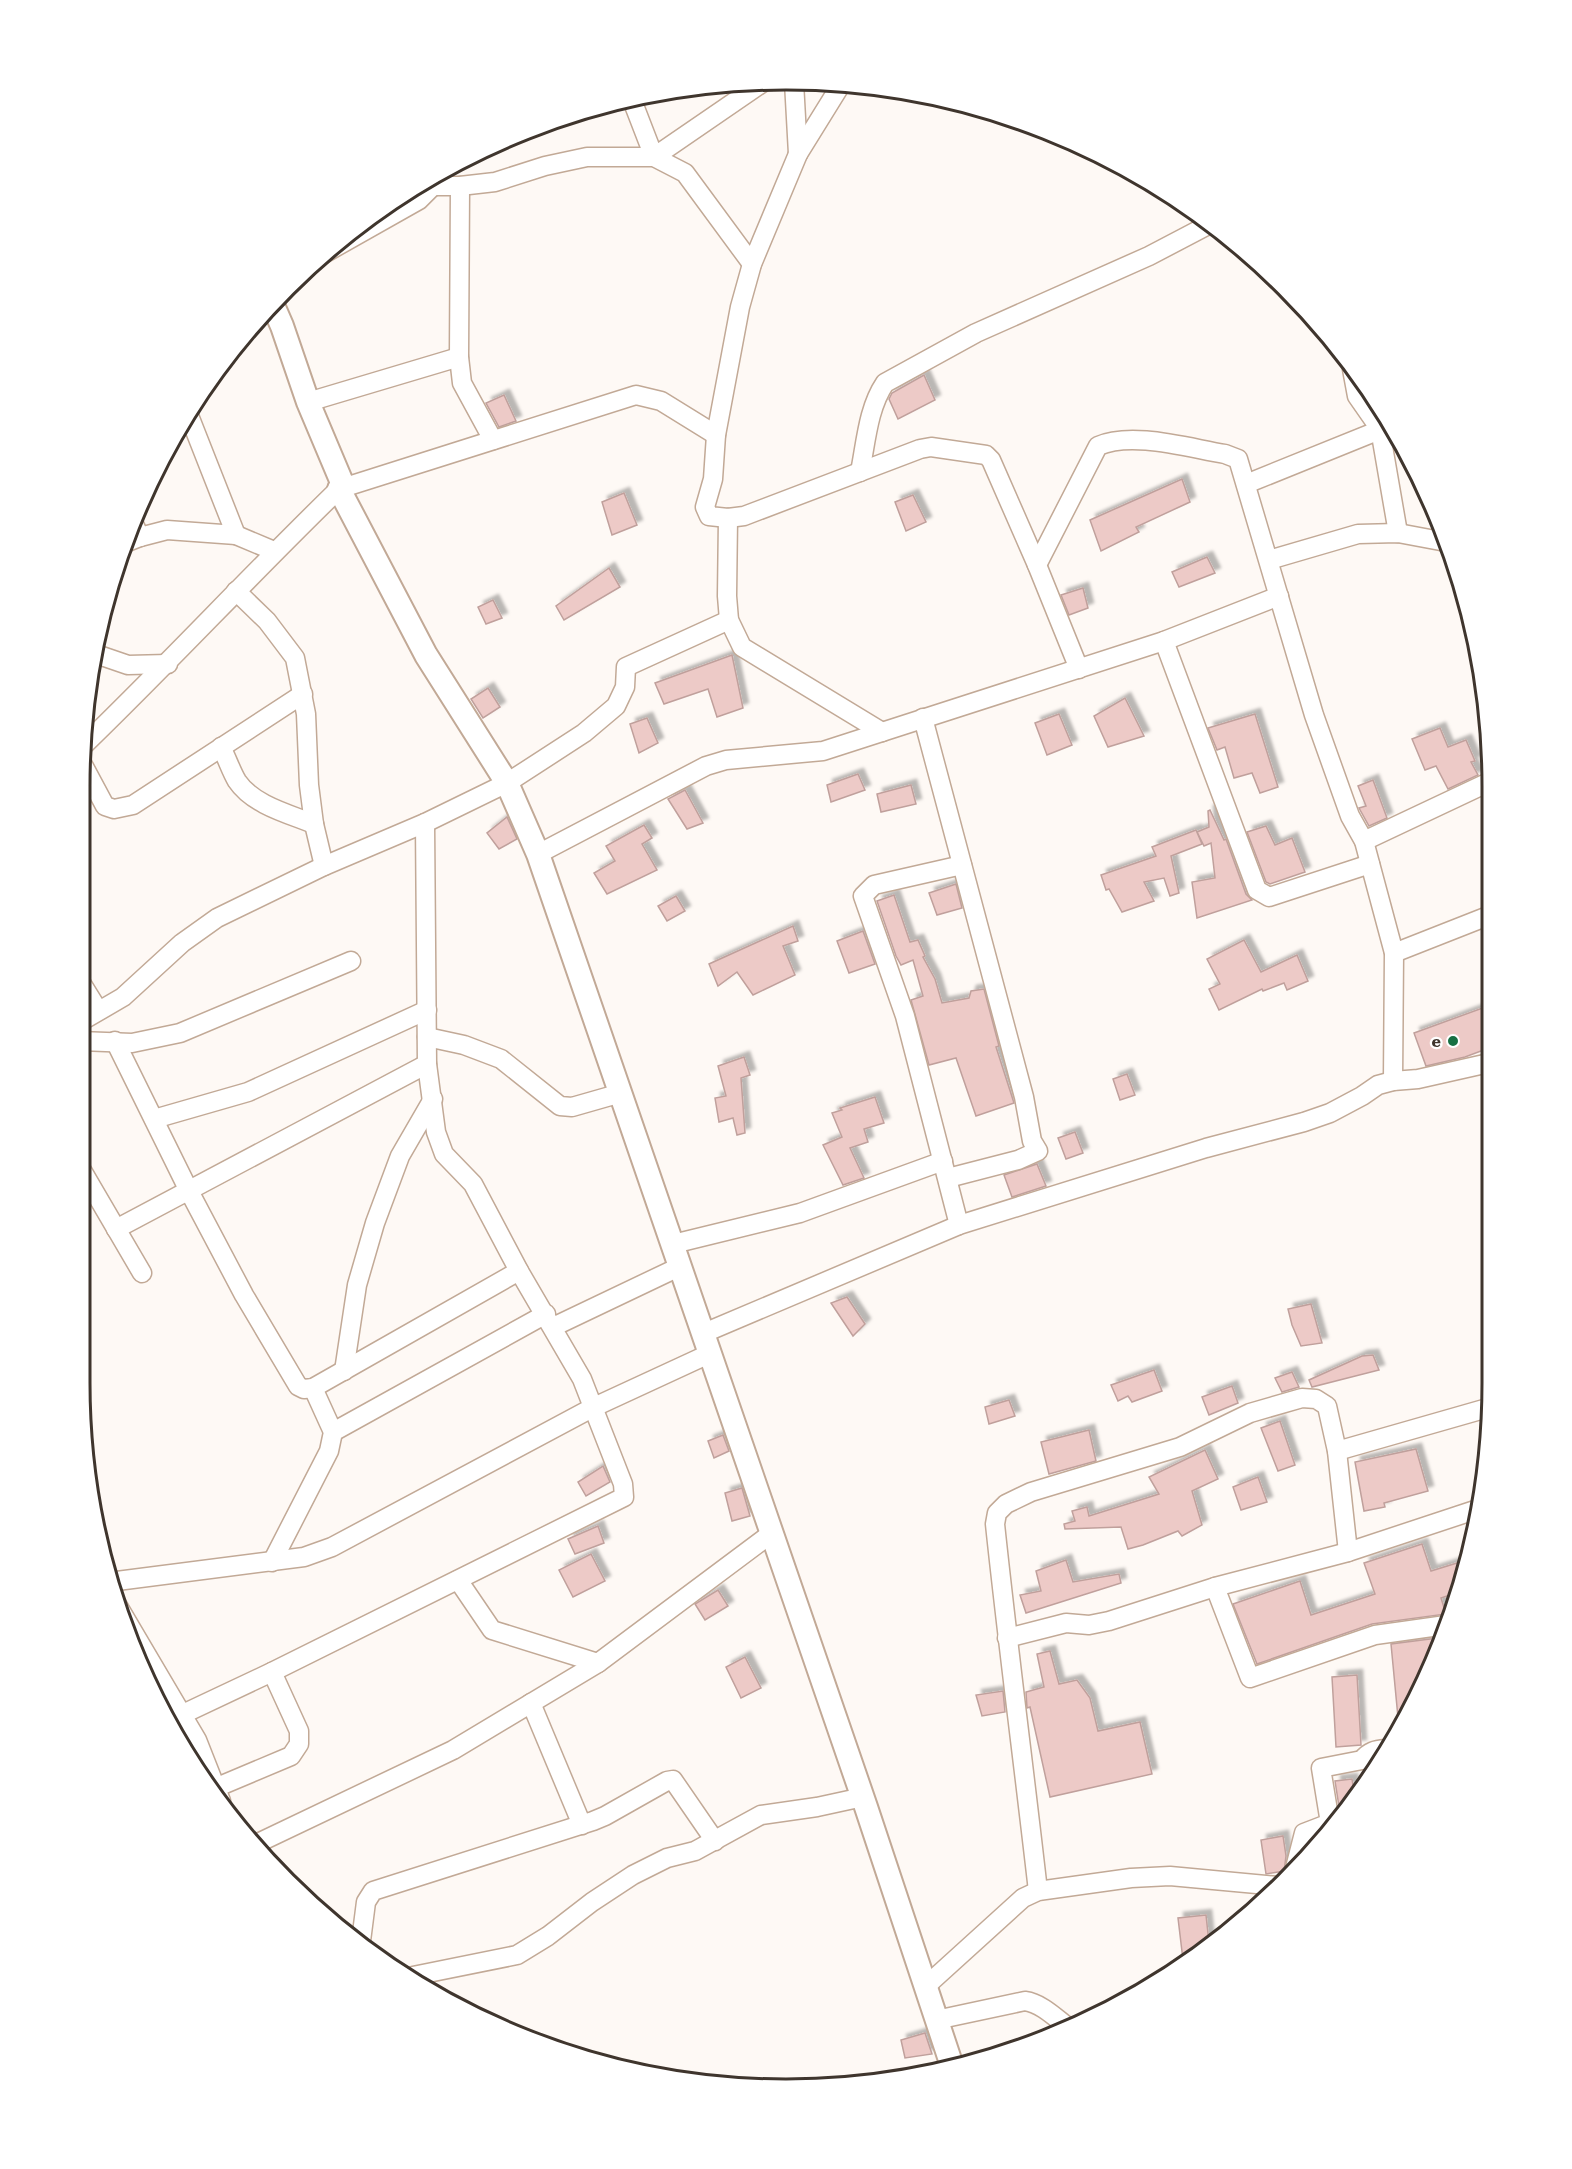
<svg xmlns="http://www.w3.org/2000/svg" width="1572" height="2169" font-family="'Roboto Serif',serif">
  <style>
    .building { fill: #edcac7; stroke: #c0a09c; stroke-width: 1.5; filter: url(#shadow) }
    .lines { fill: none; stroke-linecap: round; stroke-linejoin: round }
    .minor-casing { stroke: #c2a996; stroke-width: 21 }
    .tertiary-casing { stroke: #c2a996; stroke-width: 26 }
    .minor { stroke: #fff; stroke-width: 18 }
    .tertiary { stroke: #fff; stroke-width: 22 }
    .poi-dot { fill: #176f43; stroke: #fff; stroke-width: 2 }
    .labels { text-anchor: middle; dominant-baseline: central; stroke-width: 4.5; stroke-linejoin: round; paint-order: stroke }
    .poi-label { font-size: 16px; font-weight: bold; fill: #3f352d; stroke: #fff; text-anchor: end }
    .rim { fill: none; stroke: #3f352d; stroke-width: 3 }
  </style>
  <defs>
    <filter id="shadow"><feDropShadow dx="5.5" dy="-5.5" stdDeviation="1.5" flood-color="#0004"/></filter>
  </defs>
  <rect width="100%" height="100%" fill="#fef9f5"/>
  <g class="building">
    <polygon points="924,375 935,400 898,419 889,399 892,393"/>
    <polygon points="504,395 516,421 499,427 486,403"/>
    <polygon points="1182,479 1190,502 1136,527 1139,532 1101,551 1090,520"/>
    <polygon points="624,493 637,525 612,535 602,502"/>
    <polygon points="913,495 926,522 906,531 895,502"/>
    <polygon points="1207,557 1215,573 1179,587 1172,572"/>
    <polygon points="609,568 620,587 564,620 556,606"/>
    <polygon points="1083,588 1088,608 1069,615 1061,595"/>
    <polygon points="493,600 502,618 486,624 478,607"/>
    <polygon points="732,655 743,708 717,717 708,689 664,704 655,683"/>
    <polygon points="488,688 500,707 483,718 471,699"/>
    <polygon points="1125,698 1144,736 1108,747 1094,716"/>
    <polygon points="1059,714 1072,745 1047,755 1035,723"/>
    <polygon points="1255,714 1278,787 1260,793 1252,773 1234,778 1225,747 1217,750 1208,728"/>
    <polygon points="647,718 658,743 639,753 630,724"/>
    <polygon points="1440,728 1448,747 1466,740 1475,761 1471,762 1478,775 1448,789 1436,766 1425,770 1412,739"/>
    <polygon points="858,774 865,790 831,802 827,785"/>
    <polygon points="1373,780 1387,818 1369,826 1359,808 1366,806 1358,786"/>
    <polygon points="911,785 916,804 881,812 877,794"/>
    <polygon points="685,790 703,823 687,829 668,799"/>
    <polygon points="1210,810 1224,840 1226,839 1246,894 1252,900 1197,918 1192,882 1215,878 1211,843 1204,846 1197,832 1209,827 1208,811"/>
    <polygon points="507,817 517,839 499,849 487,833"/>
    <polygon points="644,825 652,838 642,844 657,870 607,894 594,873 615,861 606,846"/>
    <polygon points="1266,826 1275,845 1292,838 1305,872 1270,884 1266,882 1247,832"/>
    <polygon points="1196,830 1202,844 1171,856 1179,893 1170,896 1164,878 1144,882 1154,901 1122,912 1109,889 1106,890 1101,875 1156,856 1152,847"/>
    <polygon points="956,884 962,908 937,915 929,893"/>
    <polygon points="894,895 910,942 918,940 925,956 923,957 935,979 942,1003 969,998 971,991 984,989 999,1046 996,1047 1014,1103 976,1116 956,1058 929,1065 911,1000 923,996 913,960 901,965 896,956 877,901"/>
    <polygon points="676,896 685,911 667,921 658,906"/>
    <polygon points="793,926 798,941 783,946 795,975 753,995 737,972 718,986 709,964"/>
    <polygon points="863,931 875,964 849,973 837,941"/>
    <polygon points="1244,940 1261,972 1297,955 1308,981 1287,990 1284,983 1263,991 1262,989 1219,1010 1209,989 1220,984 1207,959"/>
    <polygon points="1488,1006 1489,1048 1465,1057 1426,1066 1414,1033"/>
    <polygon points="744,1057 750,1075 741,1078 745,1133 737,1135 733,1118 719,1122 715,1098 726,1096 718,1066"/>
    <polygon points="1127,1074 1135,1095 1120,1100 1113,1079"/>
    <polygon points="875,1097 884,1123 864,1129 868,1142 850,1148 864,1178 843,1185 823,1145 842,1137 832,1113 842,1110 840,1108"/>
    <polygon points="1075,1132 1083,1153 1066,1159 1058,1138"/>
    <polygon points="1037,1164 1046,1186 1012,1197 1004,1175"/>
    <polygon points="847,1297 865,1324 853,1336 831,1303"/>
    <polygon points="1311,1304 1322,1343 1301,1346 1292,1325 1288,1309"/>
    <polygon points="1373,1355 1379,1370 1312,1387 1309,1380 1362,1356"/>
    <polygon points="1154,1370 1162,1391 1132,1402 1128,1396 1118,1401 1111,1385"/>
    <polygon points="1292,1372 1299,1387 1282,1392 1275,1378"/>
    <polygon points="1232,1386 1238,1403 1209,1415 1202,1397"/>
    <polygon points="1009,1400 1015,1416 989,1424 985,1407"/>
    <polygon points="1280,1421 1295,1465 1278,1471 1261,1428"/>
    <polygon points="1089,1430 1096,1461 1049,1474 1041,1442"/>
    <polygon points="723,1435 729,1451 714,1458 708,1441"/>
    <polygon points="1416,1449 1428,1491 1384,1503 1385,1507 1364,1511 1355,1462"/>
    <polygon points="1205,1450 1218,1479 1192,1491 1202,1525 1182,1536 1178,1531 1143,1545 1128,1549 1121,1527 1065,1529 1064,1524 1075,1521 1072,1511 1087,1507 1089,1516 1159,1494 1149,1477"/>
    <polygon points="603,1466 610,1482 586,1496 578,1482"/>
    <polygon points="1258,1477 1267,1502 1241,1510 1233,1487"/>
    <polygon points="742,1488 750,1516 732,1521 725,1493"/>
    <polygon points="598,1526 604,1543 575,1554 568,1539"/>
    <polygon points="1422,1544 1431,1571 1470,1559 1459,1592 1441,1598 1446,1614 1372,1624 1257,1664 1233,1604 1300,1581 1311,1615 1375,1594 1364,1563"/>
    <polygon points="591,1554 605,1581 573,1597 559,1570"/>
    <polygon points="1066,1560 1073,1582 1119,1574 1121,1583 1026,1613 1020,1595 1041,1591 1036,1571"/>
    <polygon points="718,1590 728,1606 705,1620 695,1604"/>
    <polygon points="1438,1638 1438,1646 1419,1696 1399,1728 1391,1644"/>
    <polygon points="1050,1651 1059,1684 1077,1680 1090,1698 1098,1731 1140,1722 1152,1774 1050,1797 1030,1707 1027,1708 1026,1692 1044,1687 1037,1654"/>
    <polygon points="745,1657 761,1688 741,1698 726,1667"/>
    <polygon points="1357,1675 1361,1745 1336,1747 1332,1677"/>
    <polygon points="1003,1691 1005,1712 982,1716 976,1695"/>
    <polygon points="1352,1779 1355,1799 1341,1819 1335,1781"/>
    <polygon points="1283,1836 1286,1856 1284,1871 1266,1874 1261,1840"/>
    <polygon points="1206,1915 1209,1943 1183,1960 1178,1918"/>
    <polygon points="925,2033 932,2054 905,2058 901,2040"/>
  </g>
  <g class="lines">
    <g class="minor-casing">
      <g id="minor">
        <polyline points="794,82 798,154"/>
        <polyline points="842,83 798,154 752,264 740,307 716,435 713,479 705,507 709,516 728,518 744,516 920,449 931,447 986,455 991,460 1037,565 1079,669"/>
        <polyline points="632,100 654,157 762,83"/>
        <polyline points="433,186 460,186 495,182 545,166 587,157 654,157 685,173 752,264"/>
        <polyline points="460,186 459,357 462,383 493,440"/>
        <polyline points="318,257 419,200 433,186 445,169"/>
        <polyline points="1352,369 1357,396 1380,429 1398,533"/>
        <polyline points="308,402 459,357"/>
        <polyline points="188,413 236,535"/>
        <path d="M860 472C866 442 868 408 885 383L976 333 1149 256 1212 223"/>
        <polyline points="1246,484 1392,425"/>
        <polyline points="339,489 636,395 661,401 716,435"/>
        <polyline points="728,518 727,596 729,620 742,647 882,732"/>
        <polyline points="132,520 140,537"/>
        <polyline points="125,543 140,537 167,530 236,535 274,551"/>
        <polyline points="1269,560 1358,534 1398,533 1446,542"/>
        <path d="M1037 565 1098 446C1132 431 1188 448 1225 454L1238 459 1314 715 1350 816 1364 841 1394 953 1393 1081"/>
        <polyline points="236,591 267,621 295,658 306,714 309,785 314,824 324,866"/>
        <polyline points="1164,641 1257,890 1269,897 1370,864"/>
        <polyline points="93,653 128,665 168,664"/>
        <polyline points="923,718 1024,1097 1032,1141 1038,1151 1018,1160 948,1178"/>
        <path d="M83 746C171 661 254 571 343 485"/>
        <path d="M221 747C227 758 231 771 237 781 253 805 289 814 314 824"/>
        <polyline points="82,763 105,806 114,809 133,805 303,694"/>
        <polyline points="1364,841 1487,783"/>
        <polyline points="538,854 706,766 726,760 823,751 1164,641 1279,596"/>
        <polyline points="1394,953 1488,916"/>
        <polyline points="80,981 98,1010"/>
        <polyline points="80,1022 123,997 182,943 217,918 324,866 425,823 507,783 584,733 616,706 625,687 626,667 729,620"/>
        <polyline points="427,1037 464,1045 501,1059 560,1106 572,1107 621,1093"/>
        <polyline points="80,1041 132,1043 180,1033 351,961"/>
        <polyline points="115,1041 189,1191 244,1295 298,1386 304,1389 313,1388 519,1271"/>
        <polyline points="154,1119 248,1092 427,1010"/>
        <polyline points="80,1167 142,1273"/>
        <polyline points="959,1225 905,1016 863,896 874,885 962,865"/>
        <polyline points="116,1229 427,1064"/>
        <polyline points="673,1244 800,1213 943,1161"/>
        <polyline points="553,1327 681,1266"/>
        <polyline points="704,1333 959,1225 1206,1148 1304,1122 1330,1113 1362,1096 1378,1085 1393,1081 1418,1079 1489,1063"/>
        <polyline points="344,1371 357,1285 375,1223 400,1156 433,1099"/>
        <polyline points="333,1432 546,1314"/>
        <polyline points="1337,1451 1491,1407"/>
        <polyline points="272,1562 329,1451 333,1432 313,1388"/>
        <polyline points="458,1580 492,1630 598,1663"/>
        <polyline points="109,1582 304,1557 332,1547 592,1408 711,1353"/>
        <polyline points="1215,1587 1250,1678 1375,1635 1446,1625"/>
        <polyline points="115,1601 197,1740 221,1801"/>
        <polyline points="1007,1638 1066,1623 1089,1625 1109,1621 1215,1587 1348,1552 1478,1509"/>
        <polyline points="531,1703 582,1825"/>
        <polyline points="183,1714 272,1672 624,1497 623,1484 582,1379 519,1271 473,1184 444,1154 436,1132 427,1064 425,823"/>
        <polyline points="215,1788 291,1756 299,1744 299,1731 272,1672"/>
        <polyline points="258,1843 453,1750 598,1663 772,1533"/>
        <path d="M1295 1868 1304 1833 1330 1823 1321 1768 1362 1760C1369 1751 1375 1750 1386 1749"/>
        <path d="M1038 1891C1024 1768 1008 1647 995 1524L997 1513 1006 1504 1031 1492 1180 1447 1250 1413 1302 1398 1316 1399 1327 1406 1337 1451 1348 1552"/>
        <polyline points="361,1941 366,1902 373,1891 593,1821 605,1816 667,1781 673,1780 715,1841"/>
        <polyline points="413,1976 517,1955 548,1936 592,1902 633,1875 667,1858 695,1851 761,1815 817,1807 863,1797"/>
        <polyline points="926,1986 1023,1898 1038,1891 1131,1878 1170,1876 1278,1886"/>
        <path d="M936 2020 1025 2001C1041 2003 1056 2018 1069 2028"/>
      </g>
    </g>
    <g class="tertiary-casing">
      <polyline id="tertiary" points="272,303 282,326 308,402 343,485 339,489 426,655 507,783 538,854 866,1807 953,2069"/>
    </g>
    <use href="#minor" class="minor"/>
    <use href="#tertiary" class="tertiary"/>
  </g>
  <circle class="poi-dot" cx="1453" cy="1041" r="6"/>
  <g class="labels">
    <g class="poi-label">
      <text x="1441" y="1041">e</text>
    </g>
  </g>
  <path d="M0 0H1572V2169H0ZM786 90H786A696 696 0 0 1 1482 786V1383A696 696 0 0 1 786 2079H786A696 696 0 0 1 90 1383V786A696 696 0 0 1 786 90Z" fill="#fff" fill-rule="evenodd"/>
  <path class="rim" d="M786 90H786A696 696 0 0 1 1482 786V1383A696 696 0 0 1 786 2079H786A696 696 0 0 1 90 1383V786A696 696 0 0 1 786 90Z"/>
</svg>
